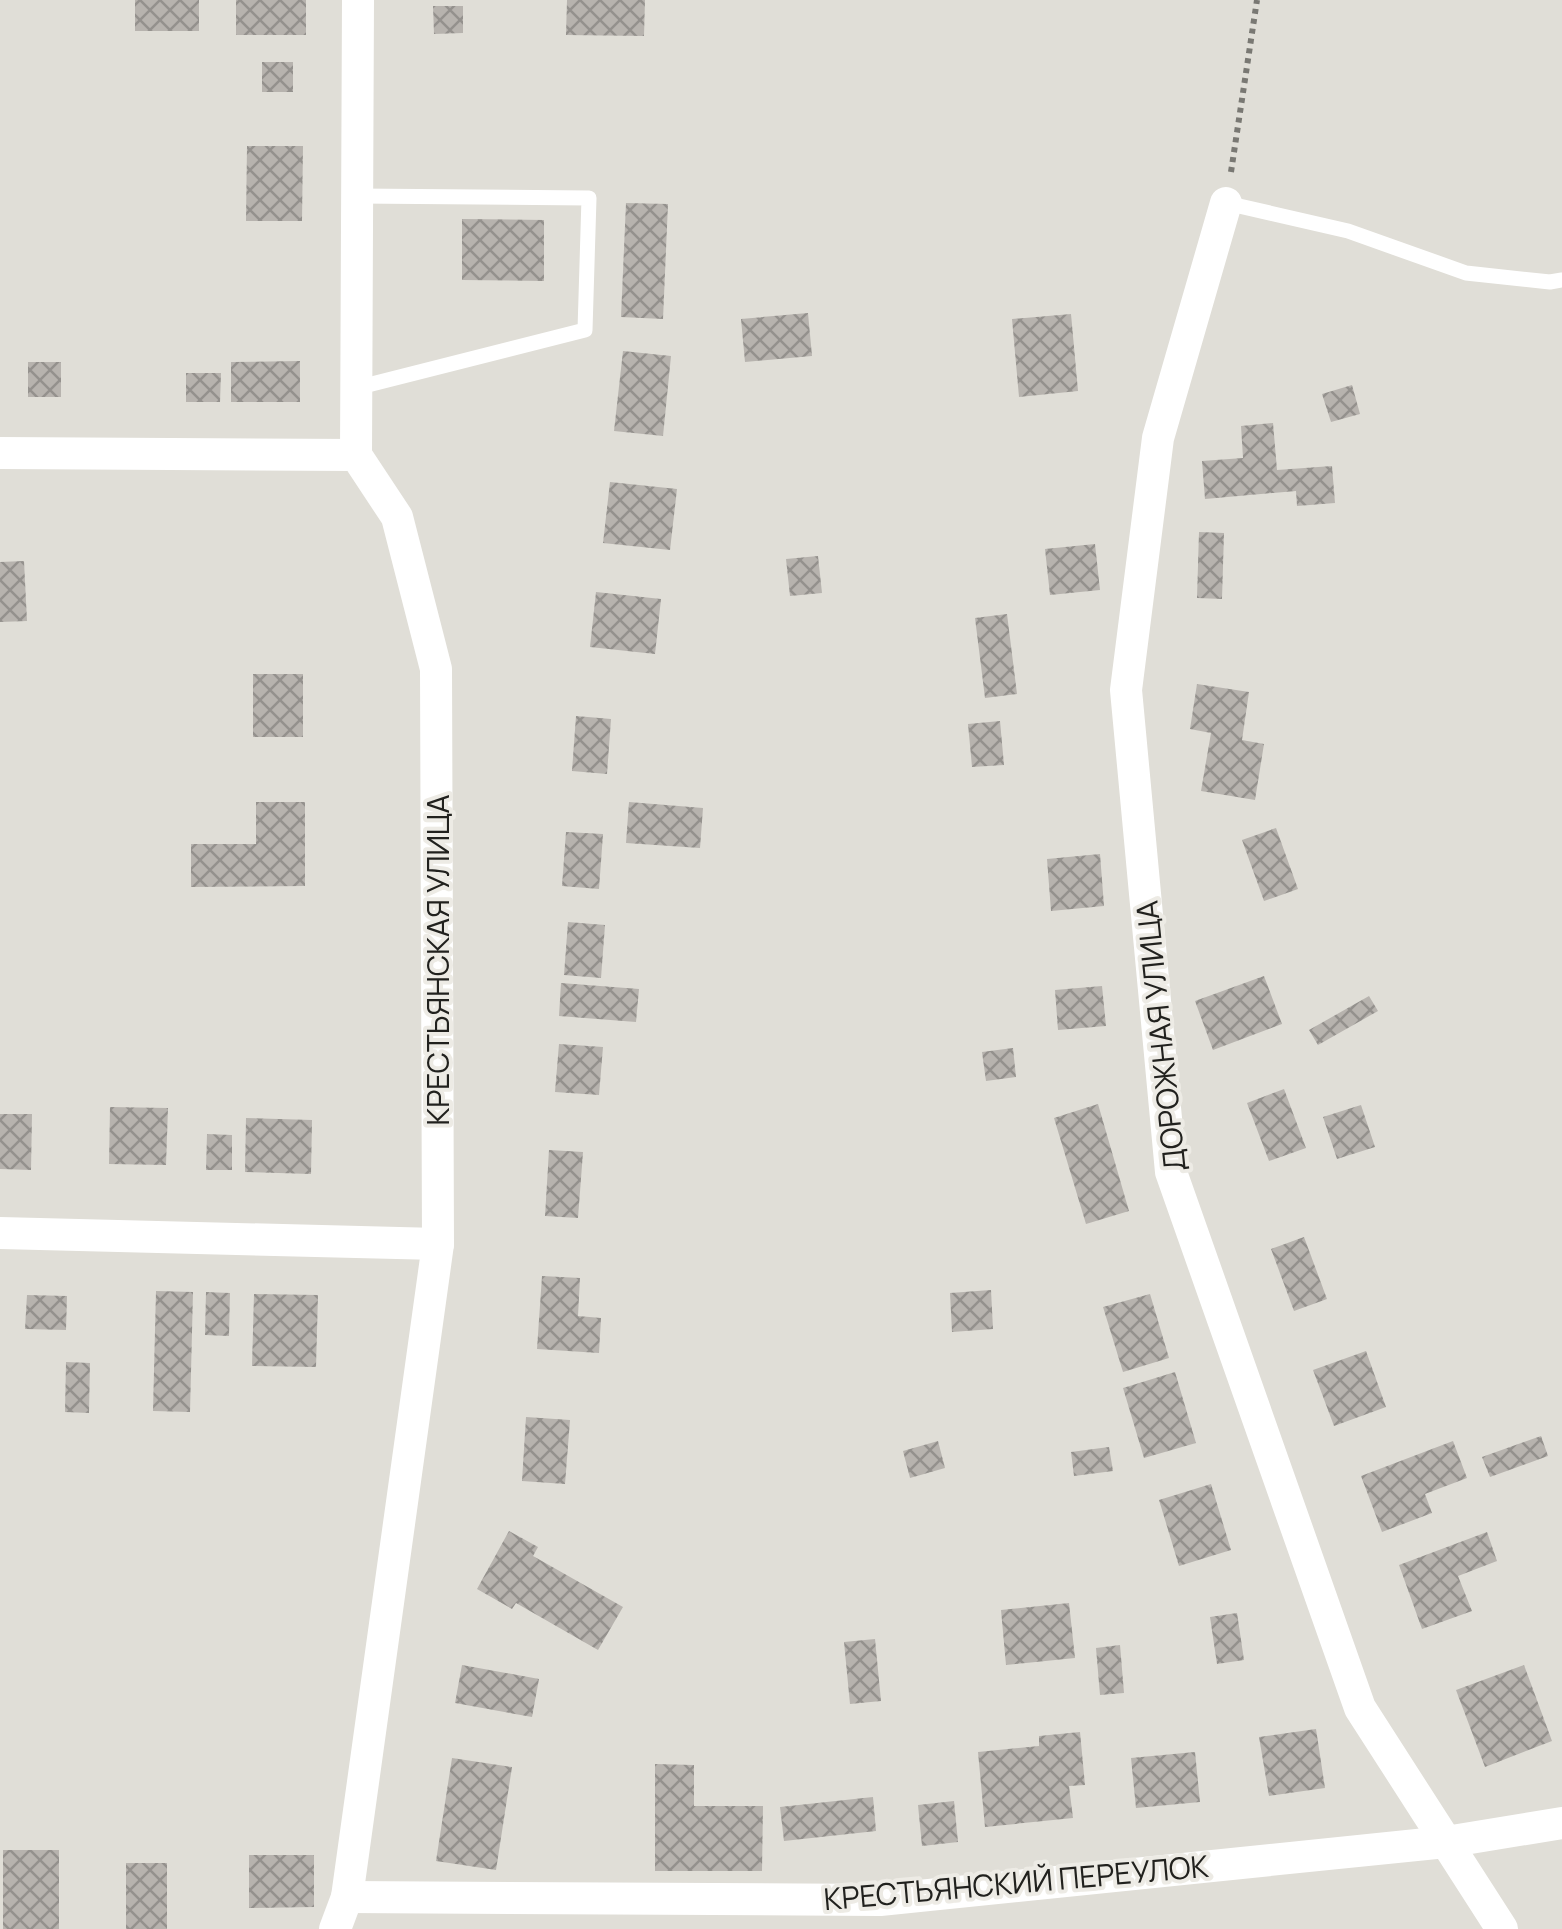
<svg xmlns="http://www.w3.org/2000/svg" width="1562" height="1929" font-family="Manrope,sans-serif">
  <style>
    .building { fill: url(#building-cross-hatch) }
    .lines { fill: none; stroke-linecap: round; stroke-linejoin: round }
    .path { stroke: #797873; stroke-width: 6; stroke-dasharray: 5 5; stroke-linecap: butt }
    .lane { stroke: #fff; stroke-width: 15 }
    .street { stroke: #fff; stroke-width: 32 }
    .labels { text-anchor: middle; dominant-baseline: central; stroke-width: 8; stroke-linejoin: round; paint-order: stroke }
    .street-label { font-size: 30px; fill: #21211e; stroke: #edebe5 }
  </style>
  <defs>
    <pattern id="building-cross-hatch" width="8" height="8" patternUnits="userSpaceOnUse" patternTransform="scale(2.5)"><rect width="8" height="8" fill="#b7b3ae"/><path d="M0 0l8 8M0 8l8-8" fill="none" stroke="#94918d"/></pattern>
  </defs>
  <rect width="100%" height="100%" fill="#e0ded7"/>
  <g class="building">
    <rect x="135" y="0" width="64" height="31"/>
    <rect x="236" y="0" width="70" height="35"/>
    <polygon points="567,0 645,0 644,36 566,35"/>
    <polygon points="433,6 463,6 463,33 434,34"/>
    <rect x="262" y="62" width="31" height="30"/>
    <polygon points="247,146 303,146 302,221 246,221"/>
    <polygon points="626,203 668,204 663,319 621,317"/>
    <polygon points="462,219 544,220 544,281 462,280"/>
    <polygon points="808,313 812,356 745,362 741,319"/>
    <polygon points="1071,314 1078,391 1019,397 1012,319"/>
    <polygon points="623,351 671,356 663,436 614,431"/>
    <polygon points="300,361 300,402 231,402 231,362"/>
    <rect x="28" y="362" width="33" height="35"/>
    <polygon points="186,373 221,373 220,402 186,402"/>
    <polygon points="1352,385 1360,414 1331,422 1322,394"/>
    <polygon points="1273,423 1277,470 1332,466 1335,503 1297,506 1296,491 1205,499 1202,461 1243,458 1241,426"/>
    <polygon points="610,482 677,489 670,550 603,543"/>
    <polygon points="1199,532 1224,533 1222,599 1197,598"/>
    <polygon points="1095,544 1100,590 1050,595 1045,549"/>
    <polygon points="818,556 822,593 790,596 786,559"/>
    <polygon points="24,561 27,621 0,622 0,562"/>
    <polygon points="596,592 661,599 655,654 590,647"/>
    <polygon points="1007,614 1017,694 985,698 975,618"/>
    <rect x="253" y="674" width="50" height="63"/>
    <polygon points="1197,684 1249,692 1242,740 1264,744 1255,800 1201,791 1211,733 1190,729"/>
    <polygon points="576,716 611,719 607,774 572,771"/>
    <polygon points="1000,721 1004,765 972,767 968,724"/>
    <polygon points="256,802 305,802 305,886 191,887 191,844 256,844"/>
    <polygon points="629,802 703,808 700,848 626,843"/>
    <polygon points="1276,828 1298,889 1264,901 1242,840"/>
    <polygon points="566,832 603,834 599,889 562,886"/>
    <polygon points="1100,854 1104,906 1051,911 1047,859"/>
    <polygon points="568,922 605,925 601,978 564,975"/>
    <polygon points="1264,976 1282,1024 1213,1050 1195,1001"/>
    <polygon points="561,983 639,989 636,1022 559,1016"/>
    <polygon points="1102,986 1106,1026 1058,1030 1055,990"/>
    <polygon points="1369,996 1378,1011 1318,1045 1309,1030"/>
    <polygon points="559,1044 603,1047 599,1095 555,1092"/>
    <polygon points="1013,1048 1016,1077 986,1081 982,1052"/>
    <polygon points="1284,1089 1306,1148 1269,1161 1247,1103"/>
    <polygon points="1098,1104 1129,1211 1086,1224 1054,1118"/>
    <polygon points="1361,1105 1375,1147 1337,1159 1323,1117"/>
    <polygon points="110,1107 168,1108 166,1165 109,1164"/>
    <polygon points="0,1114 32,1114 31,1170 0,1169"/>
    <polygon points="246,1118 312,1120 311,1174 245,1172"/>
    <polygon points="207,1134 232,1135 232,1170 206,1170"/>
    <polygon points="549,1150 583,1152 578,1218 545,1216"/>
    <polygon points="1304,1237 1327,1299 1294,1311 1271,1249"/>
    <polygon points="542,1276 580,1278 578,1316 601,1318 599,1353 537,1349"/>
    <polygon points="991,1290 993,1329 952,1332 950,1293"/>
    <polygon points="156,1291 193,1292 190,1412 153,1411"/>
    <polygon points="206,1292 230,1293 229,1336 205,1335"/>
    <polygon points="254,1294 318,1295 316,1367 252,1366"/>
    <polygon points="1150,1294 1169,1358 1123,1372 1103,1307"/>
    <polygon points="27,1295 67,1296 66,1330 25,1329"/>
    <polygon points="1366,1351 1386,1407 1334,1426 1313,1370"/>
    <polygon points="66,1362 90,1363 89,1413 65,1412"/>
    <polygon points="1175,1372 1196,1443 1144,1458 1123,1388"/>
    <polygon points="526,1417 570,1420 565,1484 522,1481"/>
    <polygon points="1541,1436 1548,1456 1490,1477 1482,1457"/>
    <polygon points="938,1441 945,1468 910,1478 903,1451"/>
    <polygon points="1453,1441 1467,1478 1425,1494 1432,1513 1382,1532 1361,1476"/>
    <polygon points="1109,1447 1113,1471 1074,1476 1071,1452"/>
    <polygon points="1211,1484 1231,1550 1179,1566 1159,1500"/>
    <polygon points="509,1531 538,1547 533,1556 623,1607 598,1650 516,1603 512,1609 477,1589"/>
    <polygon points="1487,1532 1497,1561 1458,1576 1472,1611 1422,1629 1399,1565"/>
    <polygon points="1069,1603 1075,1658 1006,1665 1001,1610"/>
    <polygon points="1237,1613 1244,1660 1217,1664 1210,1617"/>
    <polygon points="875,1639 881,1701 850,1704 844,1642"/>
    <polygon points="1120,1645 1124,1693 1100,1695 1096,1648"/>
    <polygon points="462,1665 539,1679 532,1717 455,1703"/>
    <polygon points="1524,1665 1552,1741 1485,1767 1456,1690"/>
    <polygon points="1316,1729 1325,1788 1269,1796 1259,1737"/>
    <polygon points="1080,1732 1085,1785 1069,1786 1073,1818 985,1827 978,1752 1039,1746 1039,1736"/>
    <polygon points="1195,1752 1200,1802 1136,1808 1131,1758"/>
    <polygon points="452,1758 512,1767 496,1870 436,1861"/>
    <polygon points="655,1764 694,1765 694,1806 763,1806 762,1871 655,1871"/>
    <polygon points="873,1797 876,1831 784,1841 780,1807"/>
    <polygon points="954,1801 958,1842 922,1846 918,1805"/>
    <rect x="3" y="1850" width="56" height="79"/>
    <polygon points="249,1855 314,1855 314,1907 249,1908"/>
    <rect x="126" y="1863" width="41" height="66"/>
  </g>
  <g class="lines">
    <polyline class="path" points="1231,172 1257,0"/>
    <g class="lane">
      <polyline points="1226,203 1348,231 1466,273 1550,282 1562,280"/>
      <polyline points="356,388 585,330 589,198 357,196"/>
    </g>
    <g class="street">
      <polyline points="1226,203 1158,438 1126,690 1171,1172 1360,1708 1502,1929"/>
      <polyline points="0,453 356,455"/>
      <polyline points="0,1233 438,1244"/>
      <polyline points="347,1897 880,1900 1446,1842 1562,1823"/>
      <polyline points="335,1929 347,1897 438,1244 436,669 397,517 356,455 358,0"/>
    </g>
  </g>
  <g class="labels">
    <g class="street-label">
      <text transform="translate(437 960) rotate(-90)">КРЕСТЬЯНСКАЯ УЛИЦА</text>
      <text transform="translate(1160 1036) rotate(-96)">ДОРОЖНАЯ УЛИЦА</text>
      <text transform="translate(1016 1882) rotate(-5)">КРЕСТЬЯНСКИЙ ПЕРЕУЛОК</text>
    </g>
  </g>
</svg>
